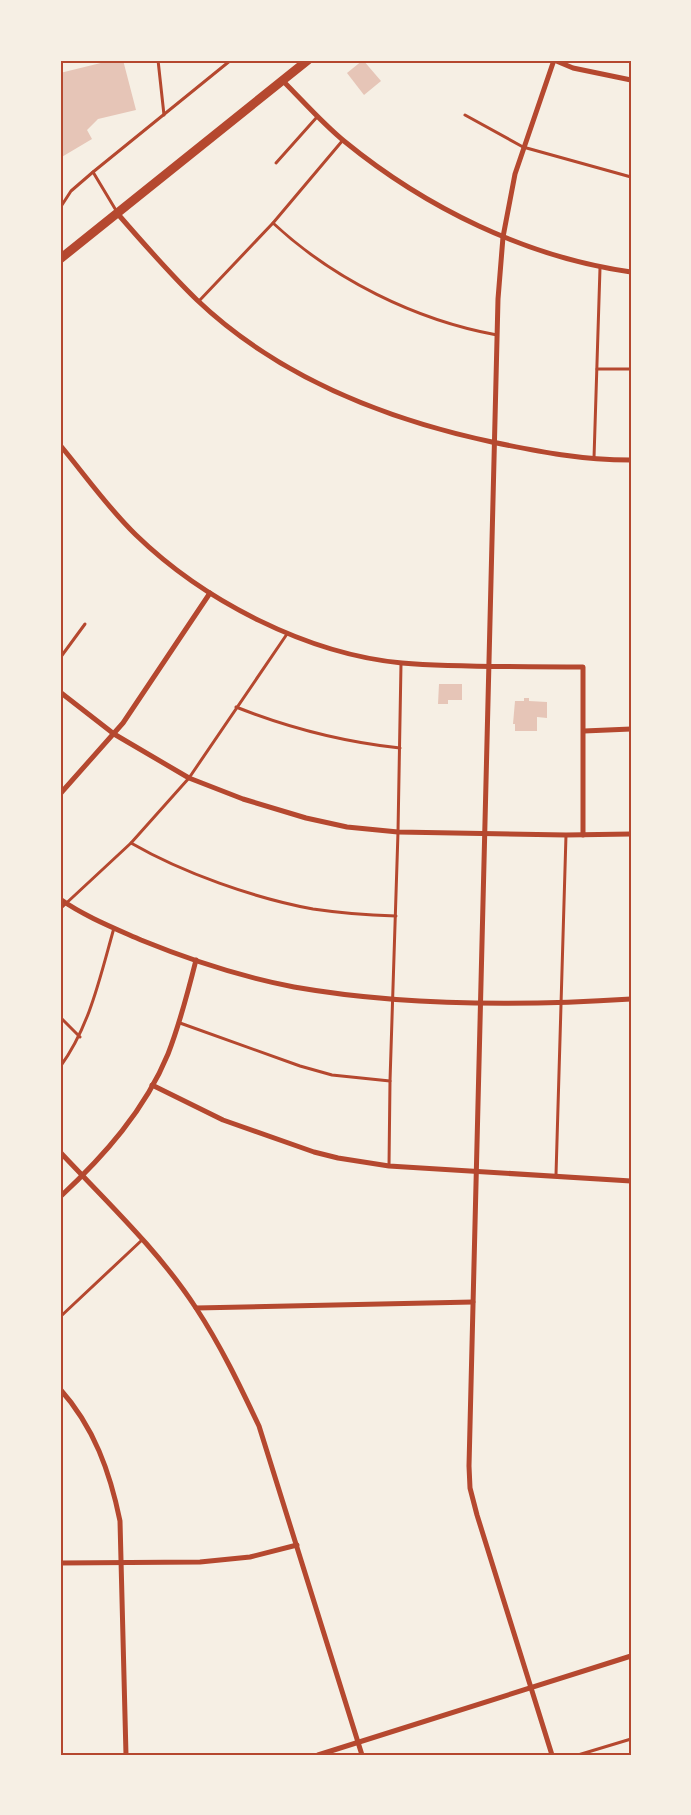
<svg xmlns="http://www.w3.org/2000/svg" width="691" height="1815" font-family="Poppins,sans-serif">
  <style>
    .building { fill: #e6c5b7 }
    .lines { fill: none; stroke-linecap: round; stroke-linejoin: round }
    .service { stroke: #b5482f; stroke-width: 3 }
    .minor { stroke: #b5482f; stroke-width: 5 }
    .primary { stroke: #b5482f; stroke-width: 9 }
    .neatline { fill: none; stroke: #b5482f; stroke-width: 2 }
  </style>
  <rect width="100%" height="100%" fill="#f6efe4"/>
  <g class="building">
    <polygon points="113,60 123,60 136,110 98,119 87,130 92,139 60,158 60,73"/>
    <polygon points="363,60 381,81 364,95 347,73"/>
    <polygon points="439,684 462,684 462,700 448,700 448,704 438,704"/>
    <polygon points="524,698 529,698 529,701 547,702 547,718 537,717 537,731 515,731 515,724 513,724 515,701 524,701"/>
  </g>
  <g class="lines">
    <g class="service">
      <polyline points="158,60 164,115"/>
      <polyline points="465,115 523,147 631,177"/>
      <polyline points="276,163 317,117"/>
      <polyline points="60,208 71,191 93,172"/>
      <polyline points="117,212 93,172 231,60"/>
      <path d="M273 223C333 279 415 320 497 335"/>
      <polyline points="199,301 273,223 343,140"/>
      <polyline points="597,369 631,369"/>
      <polyline points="594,458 600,268"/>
      <polyline points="60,658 85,624"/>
      <path d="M236 707C289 728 344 742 400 748"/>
      <path d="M131 843C183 873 254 898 313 909 340 913 368 915 396 916"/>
      <polyline points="60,909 131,843 189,778 287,634"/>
      <polyline points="60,1017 80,1037"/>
      <polyline points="180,1023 300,1066 332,1075 390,1081"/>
      <path d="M60 1067C90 1026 100 977 114 928"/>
      <polyline points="389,1166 390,1081 398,832 401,664"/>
      <polyline points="556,1175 566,835"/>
      <polyline points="60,1317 142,1240"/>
      <polyline points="578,1755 631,1739"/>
    </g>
    <g class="minor">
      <polyline points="554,60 573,68 631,80"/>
      <path d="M283 81C303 101 322 123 344 141 426 208 526 257 631 272"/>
      <path d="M117 213C143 243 169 273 197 300 278 377 385 419 492 442 541 452 581 460 631 460"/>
      <path d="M60 445C85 475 108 508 136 535 204 601 307 654 402 663 462 668 523 666 583 667V835"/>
      <polyline points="60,692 114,734 189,778 243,799 306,818 347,827 398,832 566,835 631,834"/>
      <polyline points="584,731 631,729"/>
      <polyline points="60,794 123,723 210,593"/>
      <path d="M60 899C84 916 114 928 141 940 190 960 242 977 294 987 402 1006 522 1006 631 999"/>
      <polyline points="152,1085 223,1120 314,1152 338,1158 389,1166 631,1181"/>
      <path d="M60 1152C107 1202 159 1251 196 1308 221 1346 240 1386 259 1426L362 1755"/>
      <path d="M60 1197C104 1156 145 1110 168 1054 180 1023 188 992 196 960"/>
      <polyline points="196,1308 473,1302"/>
      <path d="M60 1389C94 1427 110 1472 120 1521L126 1755"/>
      <polyline points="60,1563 200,1562 250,1557 297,1545"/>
      <polyline points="318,1755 631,1656"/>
      <polyline points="552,1755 477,1515 470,1488 469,1466 498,299 503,237 515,174 554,60"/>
    </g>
    <polyline class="primary" points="60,259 308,60"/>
  </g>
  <rect width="691" height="1815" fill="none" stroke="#f6efe4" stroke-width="123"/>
  <rect x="62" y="62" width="568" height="1692" class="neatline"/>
</svg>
